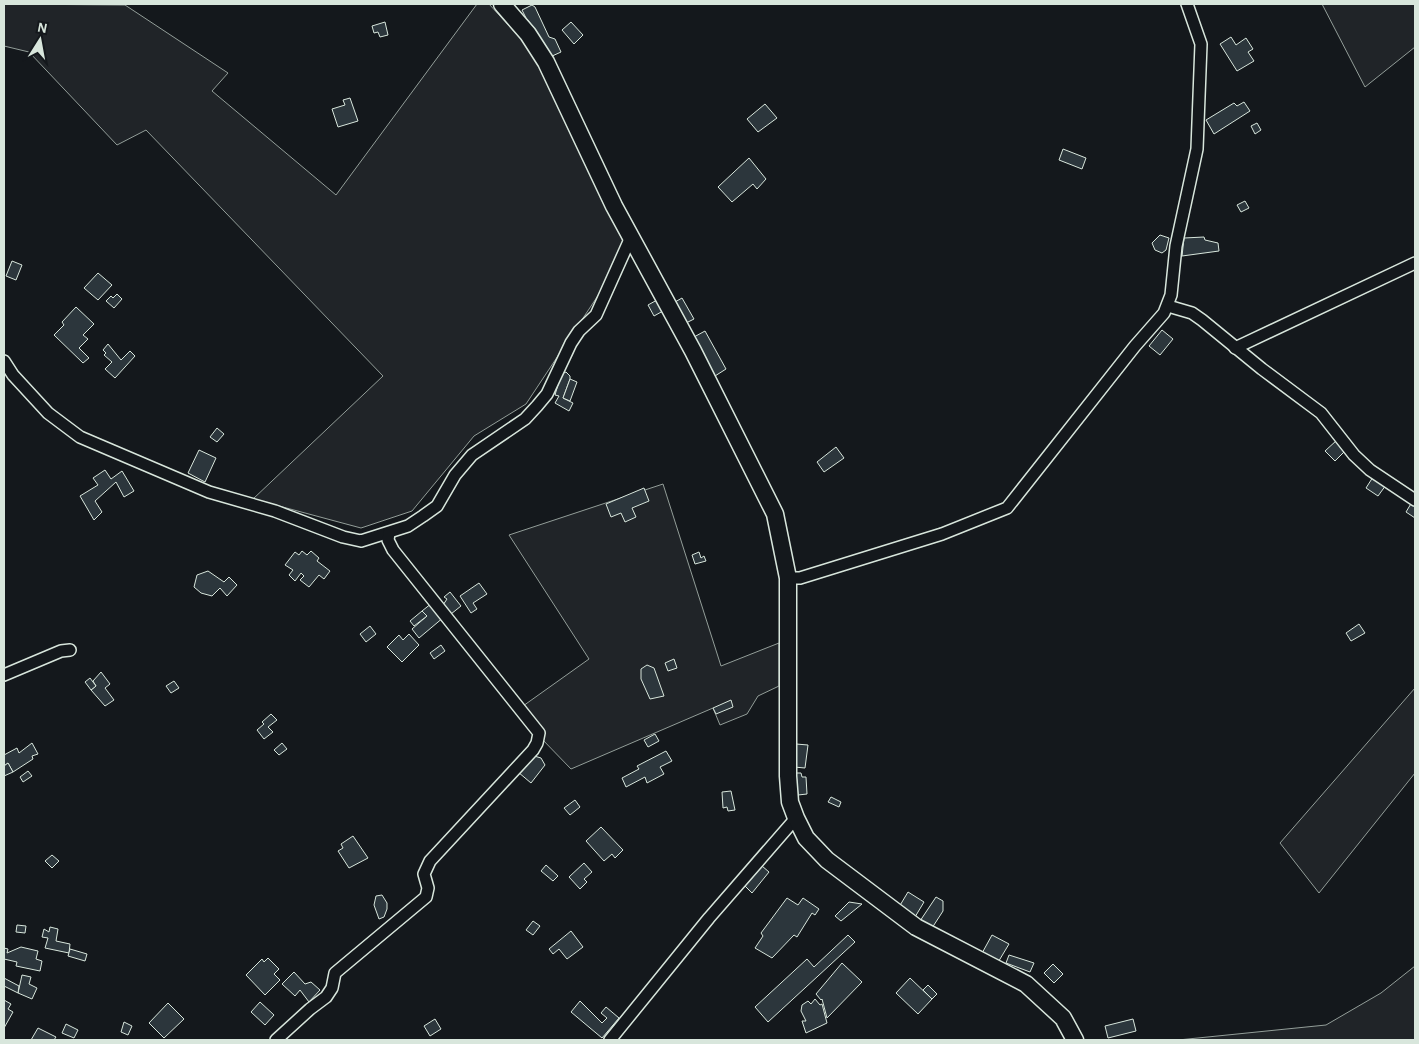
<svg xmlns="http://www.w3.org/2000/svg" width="1419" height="1044" font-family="'Alegreya Sans',sans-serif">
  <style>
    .green { fill: #202428; stroke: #939e99 }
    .building { fill: #2c363c; stroke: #d8e6dc }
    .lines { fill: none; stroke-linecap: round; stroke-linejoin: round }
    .street-casing { stroke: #d8e6dc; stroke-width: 14 }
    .secondary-casing { stroke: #d8e6dc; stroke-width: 19 }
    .street { stroke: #14181c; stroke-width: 11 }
    .secondary { stroke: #14181c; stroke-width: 16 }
  </style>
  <rect width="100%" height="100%" fill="#14181c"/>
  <g class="green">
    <polygon points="4,4 125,5 228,73 212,91 336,195 477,4 489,4 532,51 623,241 605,285 526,404 474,436 412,511 361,528 253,499 383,376 146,130 117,145 29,52 4,46"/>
    <polygon points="1322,4 1415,4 1415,47 1365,87"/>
    <polygon points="663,484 721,666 779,643 779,686 758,696 747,714 720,725 713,708 571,769 540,737 523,706 589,659 509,535"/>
    <polygon points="1415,688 1415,773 1319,893 1280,843"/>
    <polygon points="1415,966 1415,1040 1178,1040 1326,1025 1381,993"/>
  </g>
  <g class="building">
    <polygon points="532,5 535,7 549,37 555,39 561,52 550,57 535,29 526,18 522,10"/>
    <polygon points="385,22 388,35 380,37 378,32 374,33 372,26"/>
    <polygon points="571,22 583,35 574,44 562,30"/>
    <polygon points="1231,37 1236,45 1246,38 1253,49 1248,52 1254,61 1237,71 1220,44"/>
    <polygon points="350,98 358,121 338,127 332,109 345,105 343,100"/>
    <polygon points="1244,102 1250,111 1214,134 1206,120 1234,103 1237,106"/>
    <polygon points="765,104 777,118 758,132 747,119"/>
    <polygon points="1257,123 1261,130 1255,134 1251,126"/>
    <polygon points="1063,149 1086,158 1082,169 1059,160"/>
    <polygon points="749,158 766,179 757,189 753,184 732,202 718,187"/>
    <polygon points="1245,201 1249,208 1241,212 1237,205"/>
    <polygon points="1160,235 1169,238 1166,250 1162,253 1155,250 1152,243"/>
    <polygon points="1204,237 1205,240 1218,243 1219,251 1182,256 1184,238"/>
    <polygon points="12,261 22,265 16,280 6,276"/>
    <polygon points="98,273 112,285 98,300 84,288"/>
    <polygon points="117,294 122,299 114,308 106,301 111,296 113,298"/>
    <polygon points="682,298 694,319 686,323 675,302"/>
    <polygon points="657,300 663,311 654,316 648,305"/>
    <polygon points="76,307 94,324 83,335 88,339 79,348 89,358 83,363 54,335 64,325 62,322"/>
    <polygon points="1162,330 1173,339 1160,355 1149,346"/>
    <polygon points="705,331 726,369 715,376 694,337"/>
    <polygon points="108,344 121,360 130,351 135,356 115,378 105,369 112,362 104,355 106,353 103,350"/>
    <polygon points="566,372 570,376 570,379 563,398 573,403 569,411 555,403 559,396 555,395 561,374"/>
    <polygon points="570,379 577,382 570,401 563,398"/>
    <polygon points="217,428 224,434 217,442 210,437"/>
    <polygon points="1337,440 1346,450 1335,461 1325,451"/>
    <polygon points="836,447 844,458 824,472 817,462"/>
    <polygon points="199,450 216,458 205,482 188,473"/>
    <polygon points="105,470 111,479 122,471 134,491 124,497 116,482 95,501 102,512 94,520 80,496 98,485 93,478"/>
    <polygon points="1373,477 1386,485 1378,496 1366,488"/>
    <polygon points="644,488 649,501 632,508 636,517 625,522 621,513 611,517 606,504"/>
    <polygon points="1412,502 1415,504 1415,518 1406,512"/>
    <polygon points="302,551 307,555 311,551 319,558 317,561 330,571 324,579 319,575 309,587 300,580 304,576 301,573 295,581 289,575 293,570 285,565 295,552 299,555"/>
    <polygon points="699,552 701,558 704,556 706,561 695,564 692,555"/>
    <polygon points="208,571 224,582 229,577 237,585 227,596 220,588 212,596 201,593 194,587 197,575"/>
    <polygon points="479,583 487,594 473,603 477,609 471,613 460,596"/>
    <polygon points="450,592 461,606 451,614 443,605 447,599 444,597"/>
    <polygon points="432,603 444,617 419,638 412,629 427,616 422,611"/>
    <polygon points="422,611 427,616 414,626 410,621"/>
    <polygon points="1359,624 1365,633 1351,641 1346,633"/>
    <polygon points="370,626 376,634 366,642 360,634"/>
    <polygon points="409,634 419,645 402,662 387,647 399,635 403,640"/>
    <polygon points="441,645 445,651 434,659 430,653"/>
    <polygon points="674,659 677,668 668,671 665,663"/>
    <polygon points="647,665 654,668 664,696 650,699 641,679 641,669"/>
    <polygon points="101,672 110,684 105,688 114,700 105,706 91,690 96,686 93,681"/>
    <polygon points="90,678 96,686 91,690 85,682"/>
    <polygon points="174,681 179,688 171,693 166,686"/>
    <polygon points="731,700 733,707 716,714 713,708"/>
    <polygon points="271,714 277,720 268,727 273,732 264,739 257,730 264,724 262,722"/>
    <polygon points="655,734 659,741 648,747 644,740"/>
    <polygon points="32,743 38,754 32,756 33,759 13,772 8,763 4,766 4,755 17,748 19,753"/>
    <polygon points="282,743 287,749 279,755 274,750"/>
    <polygon points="796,744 808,745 805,768 794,767"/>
    <polygon points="666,751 672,761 660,767 664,774 647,783 645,777 626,787 622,778 639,769 637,766"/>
    <polygon points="531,755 541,758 545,765 531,783 518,772"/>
    <polygon points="8,763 13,772 4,776 4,766"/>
    <polygon points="28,771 32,776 23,782 20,777"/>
    <polygon points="796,773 801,773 802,777 806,777 807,794 798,795"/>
    <polygon points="731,791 735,810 728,811 727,807 723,808 722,792"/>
    <polygon points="831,797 841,802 839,807 828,802"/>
    <polygon points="575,800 580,807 570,815 564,808"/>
    <polygon points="601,827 623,850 615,858 612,854 604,861 586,841"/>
    <polygon points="353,836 368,858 349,868 338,851 343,848 341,844"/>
    <polygon points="52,855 59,861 52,868 45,861"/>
    <polygon points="584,863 592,872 584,879 587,882 580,889 569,877"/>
    <polygon points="546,865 558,876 553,881 541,871"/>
    <polygon points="762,866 769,872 752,893 745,886"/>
    <polygon points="908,892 924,902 915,917 899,907"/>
    <polygon points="382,895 387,903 387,909 384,917 379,919 374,905 376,896"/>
    <polygon points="936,897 943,901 943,911 932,928 920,921"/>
    <polygon points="787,898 798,905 803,898 819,909 815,915 812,913 797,937 794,935 772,958 755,948 763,936 761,933"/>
    <polygon points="849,902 862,904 841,921 835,916"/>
    <polygon points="533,921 540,926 533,935 526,930"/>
    <polygon points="17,925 26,926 25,933 16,932"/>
    <polygon points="50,927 58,929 56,941 70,944 69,953 45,948 48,938 42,937 44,929 49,932"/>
    <polygon points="571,931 583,947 567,959 559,949 553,954 549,949"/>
    <polygon points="848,935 855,942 768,1022 755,1007 807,959 814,967"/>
    <polygon points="992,935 1009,944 997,964 981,955"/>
    <polygon points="21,947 38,951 36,959 42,961 40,971 16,966 17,962 4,959 4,948 8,949 7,953"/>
    <polygon points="70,949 87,954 85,961 68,956"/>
    <polygon points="1009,955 1034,963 1030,972 1006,963"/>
    <polygon points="268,958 279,969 274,974 280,980 265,995 246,975 262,959 264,962"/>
    <polygon points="842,963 862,982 827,1018 822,999 821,1000 816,994"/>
    <polygon points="1053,964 1063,974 1054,983 1044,973"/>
    <polygon points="294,972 305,984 311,982 320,990 309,1002 300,990 295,996 282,984"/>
    <polygon points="22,975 31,977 29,984 37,988 32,999 18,993"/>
    <polygon points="4,978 19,986 18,993 4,986"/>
    <polygon points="910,978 932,999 918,1014 896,993"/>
    <polygon points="928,985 937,994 932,999 923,990"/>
    <polygon points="815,999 820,1005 822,1004 827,1023 806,1033 802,1021 806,1021 801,1011 802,1005 808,1001 811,1004"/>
    <polygon points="4,1000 11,1004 8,1009 13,1012 4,1028"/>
    <polygon points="580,1001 602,1023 607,1018 601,1013 606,1007 619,1018 602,1038 571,1012"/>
    <polygon points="260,1002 274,1015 265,1025 251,1012"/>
    <polygon points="168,1003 184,1019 164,1038 149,1023"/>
    <polygon points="435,1019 441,1029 430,1036 424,1026"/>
    <polygon points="1133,1019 1136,1031 1108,1038 1105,1026"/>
    <polygon points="124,1022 132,1026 128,1035 121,1032"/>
    <polygon points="66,1024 78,1030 74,1038 62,1033"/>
    <polygon points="38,1028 56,1037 54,1040 31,1040"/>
  </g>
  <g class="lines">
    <g class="street-casing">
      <g id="street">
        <polyline points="1168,306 1192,313 1202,320 1262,369 1321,413 1354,455 1370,470 1415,500"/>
        <polyline points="1235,348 1415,263"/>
        <polyline points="4,361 13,375 48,413 80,437 209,492 275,511 343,537 361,541 408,526 423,516 437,506 455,475 472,455 525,419 537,406 547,394 571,343 579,331 596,315 631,237"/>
        <polyline points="788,578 800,578 942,534 1007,508 1135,346 1164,313 1171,295 1176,246 1197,149 1201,44 1187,4"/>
        <polyline points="4,675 61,651 70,650"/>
        <polyline points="276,1040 310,1009 326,997 332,988 335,973 426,897 428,888 424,874 430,861 533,750 537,743 539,733 393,550 388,540 389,533"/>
        <polyline points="610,1040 709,918 796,818"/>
      </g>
    </g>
    <g class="secondary-casing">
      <polyline id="secondary" points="502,4 528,34 546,62 614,206 693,351 775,514 788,578 788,776 790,802 796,818 806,838 827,860 916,927 1026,984 1063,1018 1075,1040"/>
    </g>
    <use href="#street" class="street"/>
    <use href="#secondary" class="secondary"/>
  </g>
  <rect width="1419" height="1044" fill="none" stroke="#d8e6dc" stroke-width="10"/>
  <g transform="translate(40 40) rotate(11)" stroke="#14181c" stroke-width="4" paint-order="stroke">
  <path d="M0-4L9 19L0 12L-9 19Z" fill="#d8e6dc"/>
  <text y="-8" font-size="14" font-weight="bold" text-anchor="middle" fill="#d8e6dc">N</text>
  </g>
</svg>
